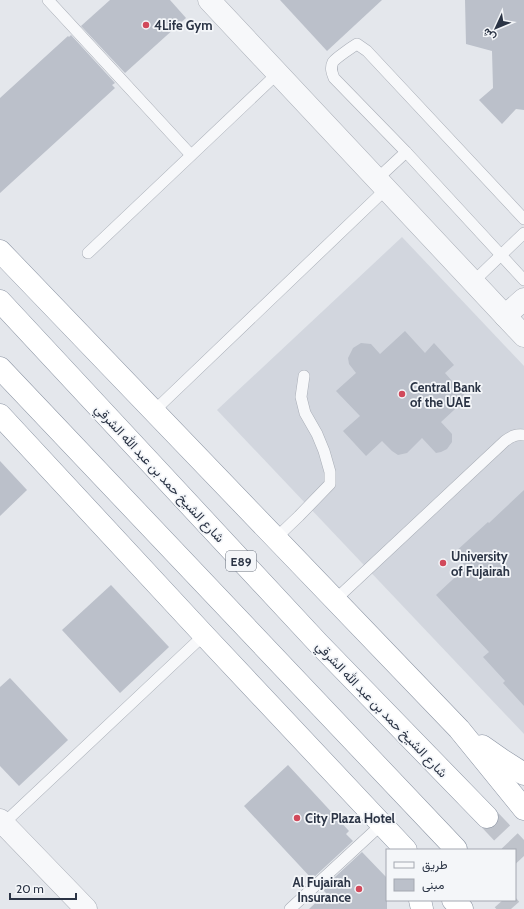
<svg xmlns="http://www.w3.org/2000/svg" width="524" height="909" font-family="Cabin,Vazirmatn,sans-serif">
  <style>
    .built { fill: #d2d6de }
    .building { fill: #bbc0ca }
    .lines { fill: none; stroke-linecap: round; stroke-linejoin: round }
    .trunk-tunnel { stroke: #bfc3cb; stroke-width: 22; stroke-dasharray: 22 11; stroke-linecap: butt }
    .service-casing { stroke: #a9aeb7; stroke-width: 12 }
    .minor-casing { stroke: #a9aeb7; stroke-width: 23 }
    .trunk-casing { stroke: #8b94a3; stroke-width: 23 }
    .service { stroke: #f7f8fa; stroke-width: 11 }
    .minor { stroke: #f7f8fa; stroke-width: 22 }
    .trunk { stroke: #fff; stroke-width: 22 }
    .poi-dot { fill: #d1495b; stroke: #f4f6f9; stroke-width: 1.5 }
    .labels { text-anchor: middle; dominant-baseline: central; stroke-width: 3.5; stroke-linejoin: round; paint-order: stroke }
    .shield { fill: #f4f6f9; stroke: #676e7b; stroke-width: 1 }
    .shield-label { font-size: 12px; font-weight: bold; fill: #2b3445 }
    .poi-label { font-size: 13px; font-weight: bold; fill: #2b3445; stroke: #f4f6f9; text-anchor: start }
    .street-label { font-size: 13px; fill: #2b3445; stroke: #f4f6f9 }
  </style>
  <rect width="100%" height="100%" fill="#e4e7ec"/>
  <polygon class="built" points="402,237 524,366 524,734 217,410"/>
  <g class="building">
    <polygon points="110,0 170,0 186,18 125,73 81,26"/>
    <polygon points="280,0 382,0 327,51"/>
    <polygon points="465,0 524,0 524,110 516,109 502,124 479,100 493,88 492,51 466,44"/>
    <polygon points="71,35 115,83 112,85 115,88 0,193 0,98 68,36 69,37"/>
    <polygon points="405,331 425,353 434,343 454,365 445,373 467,398 441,422 452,434 452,442 447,449 441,452 436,453 422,438 407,453 398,455 392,451 382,441 366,456 343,431 360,416 336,391 356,373 349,364 348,358 353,348 361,343 371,344 380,354"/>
    <polygon points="0,461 27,490 0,516"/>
    <polygon points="524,490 524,706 503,683 505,681 483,657 489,652 436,595 466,567 454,553 488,522 489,523"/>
    <polygon points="111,585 169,647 120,693 62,630"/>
    <polygon points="10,678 68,740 19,786 0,766 0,687"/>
    <polygon points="288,765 349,831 346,834 353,841 312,879 244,806"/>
    <polygon points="362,852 387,878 387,909 309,909 326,893 322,889"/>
  </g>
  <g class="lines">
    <g class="trunk-tunnel">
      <polyline points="487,817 524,856"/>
      <polyline points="503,900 511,909"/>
    </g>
    <g class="service-casing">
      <g id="service">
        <polyline points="48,0 191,155"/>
        <polyline points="377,179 406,152"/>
        <path d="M524 219 367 51 357 44C352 47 336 58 333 62 330 68 332 73 334 78L406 152 524 280"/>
        <polyline points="88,253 278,73"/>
        <polyline points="473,282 524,233"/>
        <polyline points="154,411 386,189"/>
        <polyline points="276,538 299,516 330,484 330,472 324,451 317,434 305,413 301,397 304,376"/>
        <path d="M335 600 505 441C512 436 516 434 524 435"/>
        <polyline points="3,824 204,635"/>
        <polyline points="290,909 382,824"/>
      </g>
    </g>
    <g class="minor-casing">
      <g id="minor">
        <polyline points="209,0 524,336"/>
        <polyline points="505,316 524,299"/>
        <polyline points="0,820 86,909"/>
      </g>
    </g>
    <g class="trunk-casing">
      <g id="trunk">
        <polyline points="0,251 459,729 524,809"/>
        <polyline points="0,301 318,643 487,817"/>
        <polyline points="0,368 456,849"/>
        <polyline points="0,415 204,635 406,850"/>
        <polyline points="482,746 502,760 524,774"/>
        <polyline points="420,900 422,909"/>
        <polyline points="453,900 462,909"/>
      </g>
    </g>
    <use href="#service" class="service"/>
    <use href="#minor" class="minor"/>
    <use href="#trunk" class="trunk"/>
  </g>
  <g class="poi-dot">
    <circle cx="146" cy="25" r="4"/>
    <circle cx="402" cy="394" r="4"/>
    <circle cx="443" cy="563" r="4"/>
    <circle cx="297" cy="818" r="4"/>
    <circle cx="359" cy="889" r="4"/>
  </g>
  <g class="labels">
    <rect class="shield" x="226" y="551" width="30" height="20" rx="3"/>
    <g class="shield-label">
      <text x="241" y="561">E89</text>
    </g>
    <g class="poi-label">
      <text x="154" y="25">4Life Gym</text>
      <text x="410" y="387">Central Bank<tspan x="410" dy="15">of the UAE</tspan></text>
      <text x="451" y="556">University<tspan x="451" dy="15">of Fujairah</tspan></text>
      <text x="305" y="818">City Plaza Hotel</text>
      <text x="351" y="882" text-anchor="end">Al Fujairah<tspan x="351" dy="15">Insurance</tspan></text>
    </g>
    <g class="street-label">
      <text transform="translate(160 473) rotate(47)">شارع الشيخ حمد بن عبد الله الشرقي</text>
      <text transform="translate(382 709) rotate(46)">شارع الشيخ حمد بن عبد الله الشرقي</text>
    </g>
  </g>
  <rect x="386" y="849" width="130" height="52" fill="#f4f6f9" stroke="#a4a8b1"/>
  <rect x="394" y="862" width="20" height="6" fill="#f7f8fa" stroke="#a4a8b1"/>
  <text x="422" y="869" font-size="12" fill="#2b3445">طريق</text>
  <rect x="394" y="879" width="20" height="12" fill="#bbc0ca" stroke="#a4a8b1"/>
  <text x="422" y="889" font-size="12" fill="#2b3445">مبنى</text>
  <g transform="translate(496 28) rotate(226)" stroke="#f4f6f9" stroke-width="3" paint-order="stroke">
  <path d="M0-3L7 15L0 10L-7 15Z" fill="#2b3445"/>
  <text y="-6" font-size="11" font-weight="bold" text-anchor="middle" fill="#2b3445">ش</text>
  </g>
  <path d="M10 893v6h66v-6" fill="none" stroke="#2b3445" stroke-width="2"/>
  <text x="16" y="893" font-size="12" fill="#2b3445" stroke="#f4f6f9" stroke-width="3" paint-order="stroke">20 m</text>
</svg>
